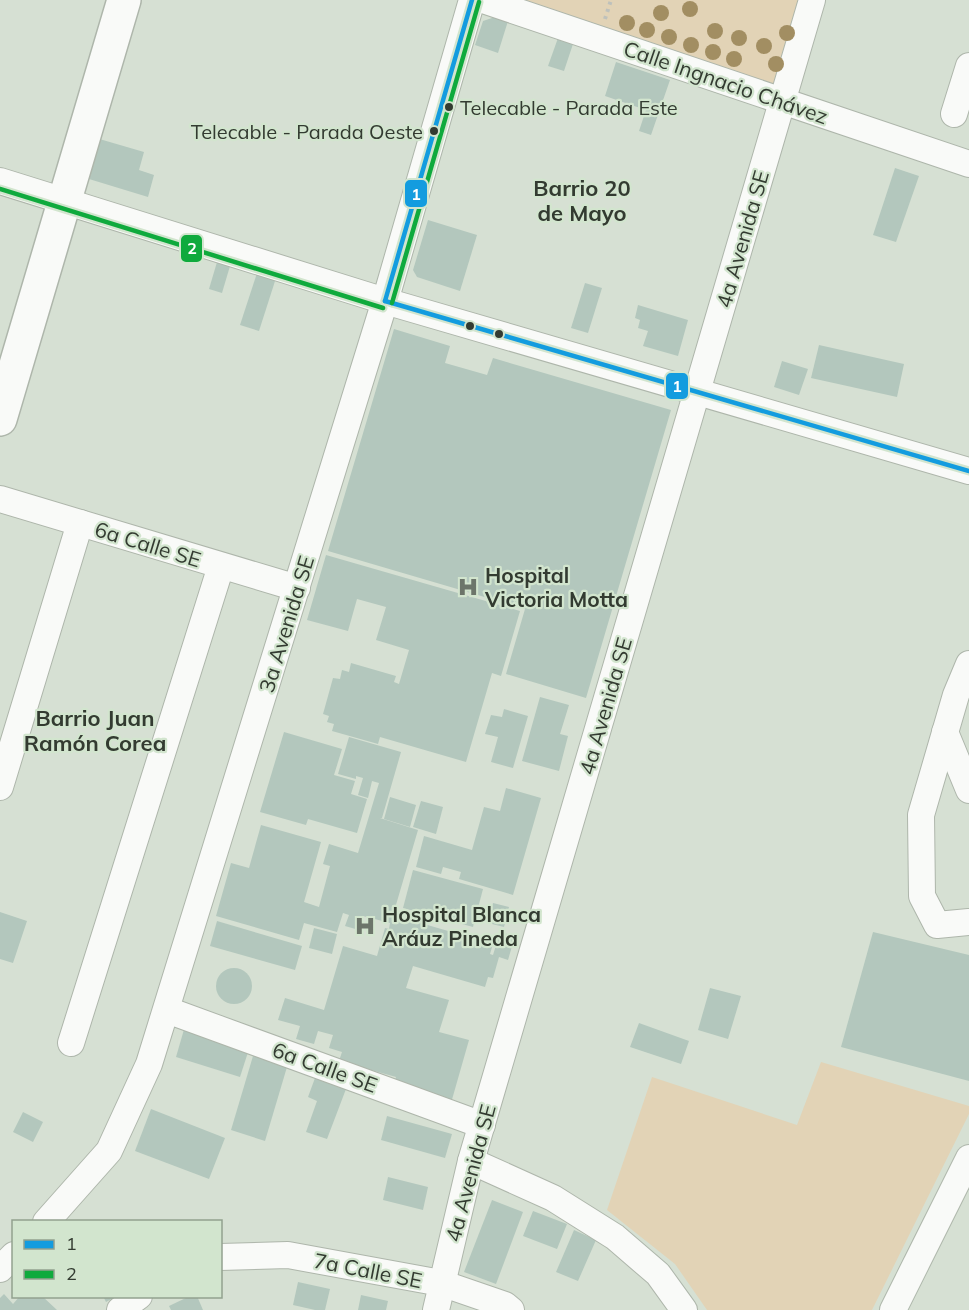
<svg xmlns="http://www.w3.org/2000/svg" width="969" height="1310" font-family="Mulish,sans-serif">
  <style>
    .green { fill: #e2d3b6 }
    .building { fill: #b3c7bd }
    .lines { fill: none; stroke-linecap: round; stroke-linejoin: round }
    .minor-casing { stroke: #aeb6ab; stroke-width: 28 }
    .major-casing { stroke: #aeb6ab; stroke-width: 36 }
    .path { stroke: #bec1bc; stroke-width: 4; stroke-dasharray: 3 4.5; stroke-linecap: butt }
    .minor { stroke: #f9faf8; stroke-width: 26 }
    .major { stroke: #f9faf8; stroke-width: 33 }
    .bus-1-casing { stroke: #d2e5ce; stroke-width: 9 }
    .bus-2-casing { stroke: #d2e5ce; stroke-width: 9 }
    .bus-1 { stroke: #139cdf; stroke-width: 4.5 }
    .bus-2 { stroke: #0faa3d; stroke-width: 4.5 }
    .tree { fill: #a28e62 }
    .bus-dot { fill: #333b31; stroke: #d2e5ce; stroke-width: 2 }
    .labels { text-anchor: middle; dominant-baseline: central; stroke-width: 4.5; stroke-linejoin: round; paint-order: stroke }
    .bus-label { font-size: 20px; fill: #333b31; stroke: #d2e5ce; text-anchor: start }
    .street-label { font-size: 21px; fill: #333b31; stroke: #d2e5ce }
    .poi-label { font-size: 21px; font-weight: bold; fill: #333b31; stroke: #d2e5ce; text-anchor: start }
    .neighbourhood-label { font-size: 22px; font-weight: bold; fill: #333b31; stroke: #d2e5ce }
    .line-badge { stroke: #d2e5ce; stroke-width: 2 }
    .badge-label { font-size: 16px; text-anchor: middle; font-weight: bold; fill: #fff }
  </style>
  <rect width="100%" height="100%" fill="#d6e0d3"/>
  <g class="green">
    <polygon points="496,0 804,0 777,92"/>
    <polygon points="821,1062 969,1106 969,1114 872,1310 707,1310 675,1264 607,1210 652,1077 797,1125"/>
  </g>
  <g class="building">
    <polygon points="495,17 508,21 498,53 475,45 483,21"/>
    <polygon points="558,38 573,44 564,71 548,66"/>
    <polygon points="616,62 670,80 651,135 639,131 646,110 605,96"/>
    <polygon points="96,138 144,152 139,170 154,175 148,197 89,179 85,171"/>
    <polygon points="895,168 919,176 896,242 873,235"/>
    <polygon points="428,220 477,235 460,291 417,277 413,270"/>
    <polygon points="217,262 230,266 222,293 209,289"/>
    <polygon points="257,273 276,278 259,331 240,325"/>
    <polygon points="585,283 602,288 588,333 571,328"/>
    <polygon points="638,305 688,320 678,356 643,346 648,331 638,328 640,320 635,318"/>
    <polygon points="394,329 450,346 445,363 487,375 493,358 671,410 586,698 506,674 525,609 328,551"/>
    <polygon points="819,345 904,364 897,397 811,378"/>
    <polygon points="782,361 808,369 799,395 774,387"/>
    <polygon points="326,555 520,611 501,676 492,673 466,762 380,737 378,744 332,731 334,724 327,722 329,716 323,714 333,678 340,679 342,670 349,672 351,663 396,676 394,682 399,684 409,650 376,640 386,607 357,599 348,631 307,620"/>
    <polygon points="540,697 569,705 560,734 568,736 559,771 522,761"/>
    <polygon points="504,709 528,716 513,768 491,762 498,737 485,734 491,715 502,717"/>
    <polygon points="284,732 342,749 334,775 355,781 351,794 367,799 357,833 308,819 306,825 260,812"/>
    <polygon points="349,737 401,752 382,818 380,818 418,830 393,915 493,944 490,954 493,955 500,932 515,936 508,960 499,957 493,978 488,977 485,987 413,966 406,988 449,1000 439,1032 469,1040 451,1103 393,1086 396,1077 339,1061 342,1052 329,1048 333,1035 318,1031 314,1044 296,1039 300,1026 278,1020 285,998 324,1010 343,946 377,956 385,928 389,929 390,923 363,916 359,930 345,926 349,915 343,913 337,932 304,923 299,940 216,916 231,863 249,868 261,825 321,842 304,902 319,907 330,866 323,864 329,844 358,853 379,783 372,781 368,798 358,795 363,778 356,776 356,779 338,774"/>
    <polygon points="506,788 541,798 513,895 459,879 461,872 443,867 441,874 416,867 424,836 472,850 484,807 500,811"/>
    <polygon points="390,797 416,805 410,827 384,819"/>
    <polygon points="421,801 443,807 436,834 413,827"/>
    <polygon points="413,870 483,889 473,927 403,908"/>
    <polygon points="493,903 509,907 504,927 488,923"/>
    <polygon points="0,912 27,921 13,963 0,959"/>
    <polygon points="217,921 302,946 295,970 210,946"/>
    <polygon points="314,928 337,934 332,954 309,948"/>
    <polygon points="873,932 969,955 969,1081 841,1047"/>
    <circle cx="234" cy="986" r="18"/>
    <polygon points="710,988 741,996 728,1039 698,1030"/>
    <polygon points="639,1023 689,1041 681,1064 630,1047"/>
    <polygon points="185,1026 250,1046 240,1077 176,1057"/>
    <polygon points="253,1056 287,1067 265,1141 231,1130"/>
    <polygon points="315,1078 346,1089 327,1139 306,1132 317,1101 308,1097"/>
    <polygon points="151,1109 225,1138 209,1179 135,1151"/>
    <polygon points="23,1112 43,1122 33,1142 13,1132"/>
    <polygon points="387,1116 452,1134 445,1158 381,1140"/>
    <polygon points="388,1177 428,1187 423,1210 383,1200"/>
    <polygon points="492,1200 523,1212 496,1284 464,1272"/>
    <polygon points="533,1211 567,1224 557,1249 523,1236"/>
    <polygon points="574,1230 596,1240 578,1281 556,1272"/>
    <polygon points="298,1282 330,1289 325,1310 315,1310 293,1305"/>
    <polygon points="4,1294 13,1304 20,1296 42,1296 57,1310 0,1310 0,1298"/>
    <polygon points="361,1295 388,1301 386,1310 358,1310"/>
    <polygon points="103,1296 117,1296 106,1302"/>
    <polygon points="190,1296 197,1296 203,1310 171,1310 169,1306"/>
  </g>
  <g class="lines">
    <g class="minor-casing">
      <g id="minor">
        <polyline points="483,0 969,164"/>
        <polyline points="954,114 969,66"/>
        <polyline points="0,181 385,301 969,471"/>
        <polyline points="0,499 297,588"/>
        <polyline points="969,664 956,695 921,815 922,896 937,925 969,922"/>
        <polyline points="945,732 969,790"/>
        <polyline points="0,787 80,523"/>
        <polyline points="167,1010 482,1125"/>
        <polyline points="71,1043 221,566"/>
        <polyline points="471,1161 553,1198 615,1237 658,1274 684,1310"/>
        <polyline points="46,1222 109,1151 149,1064 388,291 472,0"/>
        <polyline points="220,1257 288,1255 441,1283 505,1305 511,1310"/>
        <polyline points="0,1269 14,1255"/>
        <polyline points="120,1310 139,1296"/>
        <polyline points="436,1310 471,1161 812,0"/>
        <polyline points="893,1310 969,1158"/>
      </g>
    </g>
    <g class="major-casing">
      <polyline id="major" points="0,419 124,0"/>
    </g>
    <polyline class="path" points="605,19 611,0"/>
    <use href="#minor" class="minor"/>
    <use href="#major" class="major"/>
    <g class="bus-1-casing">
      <g id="bus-1">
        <polyline points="385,301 969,471"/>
        <polyline points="385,301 472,0"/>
      </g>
    </g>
    <g class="bus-2-casing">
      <g id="bus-2">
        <polyline points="0,189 383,308"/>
        <polyline points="392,303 479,2"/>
      </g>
    </g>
    <use href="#bus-1" class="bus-1"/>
    <use href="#bus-2" class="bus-2"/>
  </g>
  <g class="tree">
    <circle cx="690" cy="9" r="8"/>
    <circle cx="661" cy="13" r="8"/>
    <circle cx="627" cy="23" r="8"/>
    <circle cx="647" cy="30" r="8"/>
    <circle cx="715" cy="31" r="8"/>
    <circle cx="787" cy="33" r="8"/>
    <circle cx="669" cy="37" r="8"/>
    <circle cx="739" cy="38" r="8"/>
    <circle cx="691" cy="45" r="8"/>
    <circle cx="764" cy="46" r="8"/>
    <circle cx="713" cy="52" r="8"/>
    <circle cx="734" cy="59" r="8"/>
    <circle cx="776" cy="64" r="8"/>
  </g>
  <defs>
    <g id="hospital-bare" transform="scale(1.62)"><path d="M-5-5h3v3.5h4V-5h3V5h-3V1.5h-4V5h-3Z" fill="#6c756a" stroke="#d2e5ce" stroke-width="2.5" paint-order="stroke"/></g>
  </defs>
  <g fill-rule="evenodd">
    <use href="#hospital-bare" x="468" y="587"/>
    <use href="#hospital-bare" x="365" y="926"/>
  </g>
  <g class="bus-dot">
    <circle cx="449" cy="107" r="5"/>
    <circle cx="434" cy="131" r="5"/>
    <circle cx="470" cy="326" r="5"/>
    <circle cx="499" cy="334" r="5"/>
  </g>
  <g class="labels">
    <g class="bus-label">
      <text x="460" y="107">Telecable - Parada Este</text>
      <text x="423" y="131" text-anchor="end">Telecable - Parada Oeste</text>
    </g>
    <g class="street-label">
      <text transform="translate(726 82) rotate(19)">Calle Ingnacio Chávez</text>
      <text transform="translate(742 239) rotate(-74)">4a Avenida SE</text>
      <text transform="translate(148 544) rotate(17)">6a Calle SE</text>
      <text transform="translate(286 624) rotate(-73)">3a Avenida SE</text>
      <text transform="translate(605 706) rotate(-74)">4a Avenida SE</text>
      <text transform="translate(325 1067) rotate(20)">6a Calle SE</text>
      <text transform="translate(470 1173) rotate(-75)">4a Avenida SE</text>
      <text transform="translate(368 1270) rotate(11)">7a Calle SE</text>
    </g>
    <g class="poi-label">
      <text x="485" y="575">Hospital<tspan x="485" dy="24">Victoria Motta</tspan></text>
      <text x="382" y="914">Hospital Blanca<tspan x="382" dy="24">Aráuz Pineda</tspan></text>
    </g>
    <g class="neighbourhood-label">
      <text x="582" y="188">Barrio 20<tspan x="582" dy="25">de Mayo</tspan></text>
      <text x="95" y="718">Barrio Juan<tspan x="95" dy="25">Ramón Corea</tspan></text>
    </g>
  </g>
  <g class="line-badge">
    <rect x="404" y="179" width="24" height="29" rx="6" fill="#139cdf"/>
    <rect x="180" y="234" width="23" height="29" rx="6" fill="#0faa3d"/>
    <rect x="665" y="372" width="24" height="28" rx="6" fill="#139cdf"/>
  </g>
  <g class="badge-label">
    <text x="416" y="200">1</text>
    <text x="192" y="254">2</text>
    <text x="677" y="392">1</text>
  </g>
  <rect x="12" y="1220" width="210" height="78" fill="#d2e5ce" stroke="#92a18f" stroke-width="1.5"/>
  <rect x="24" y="1240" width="30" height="9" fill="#139cdf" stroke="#92a18f" stroke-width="1.5"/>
  <text x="66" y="1250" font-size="18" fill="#333b31">1</text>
  <rect x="24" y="1270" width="30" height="9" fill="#0faa3d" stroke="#92a18f" stroke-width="1.5"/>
  <text x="66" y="1280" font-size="18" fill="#333b31">2</text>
</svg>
